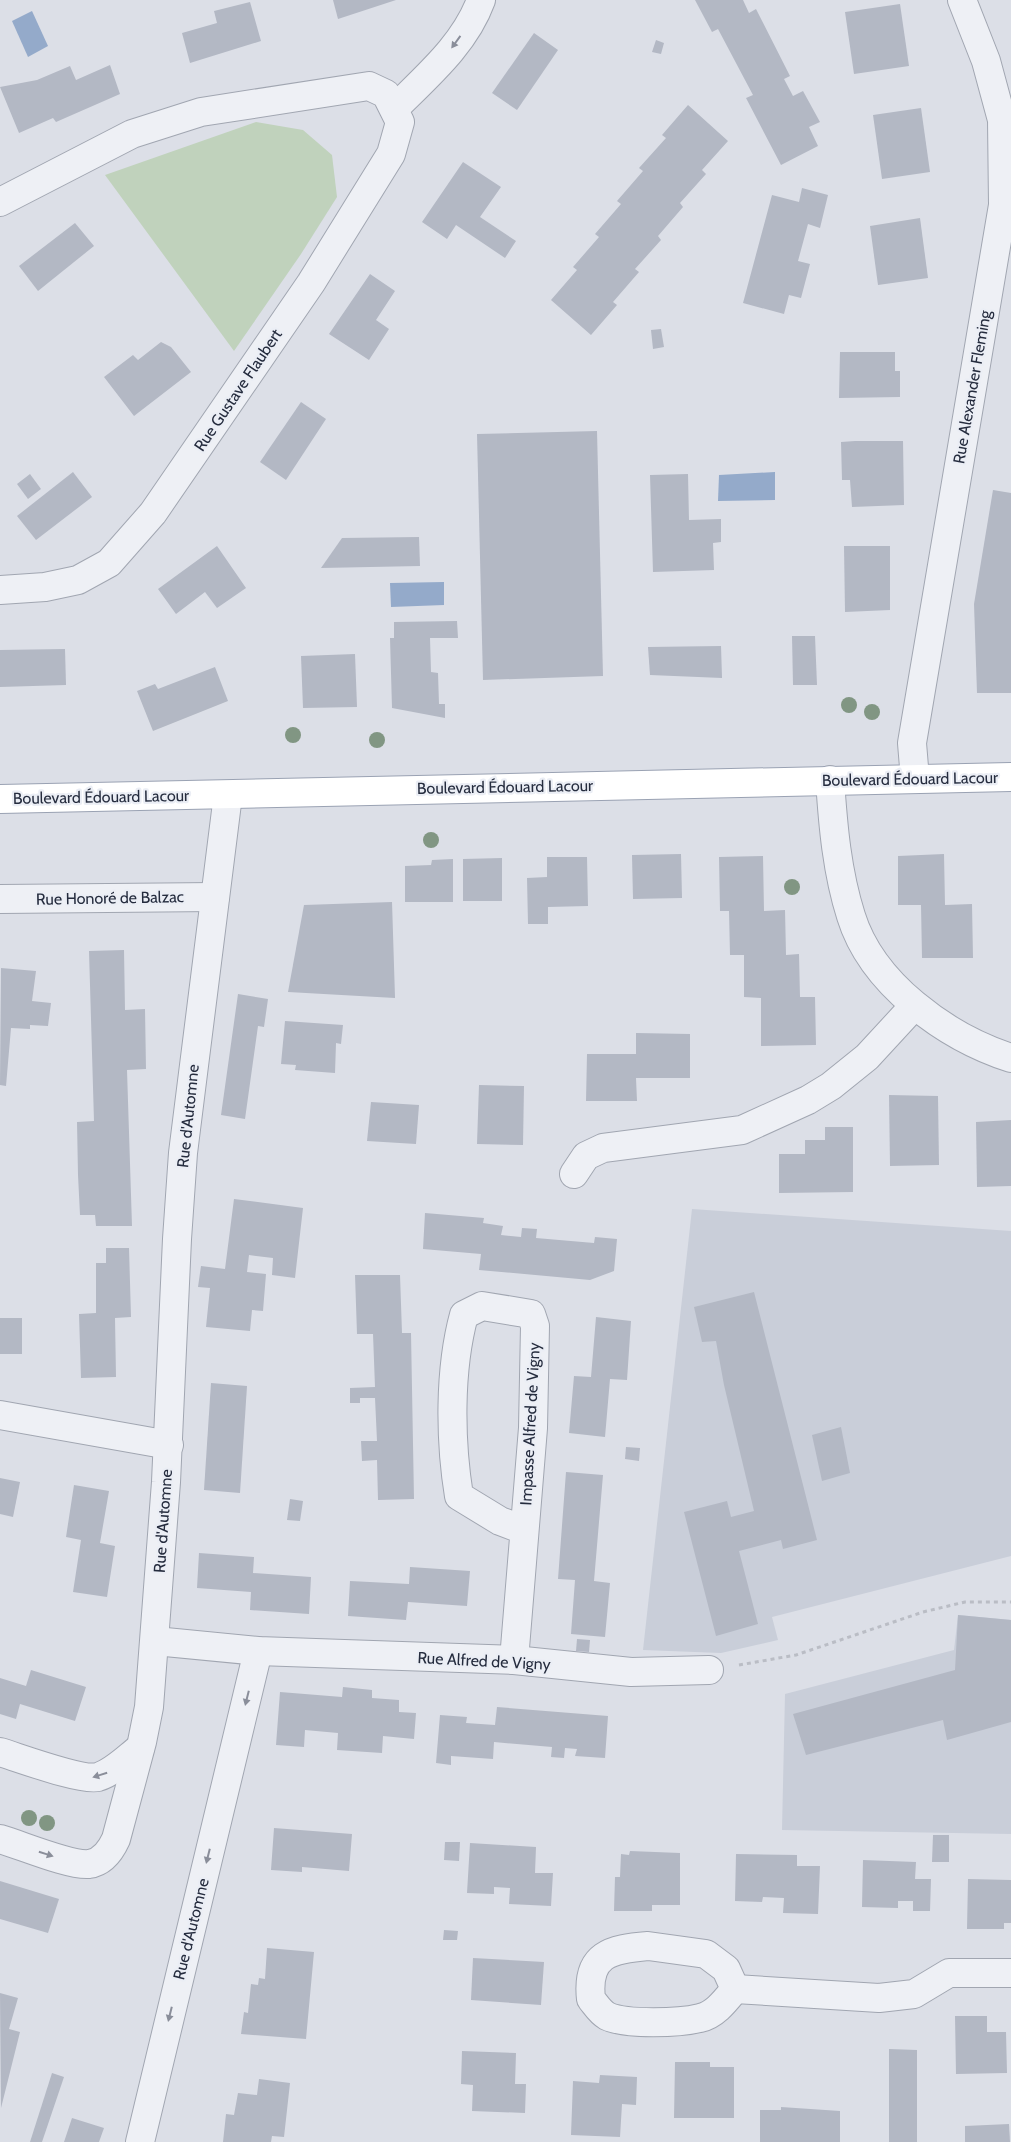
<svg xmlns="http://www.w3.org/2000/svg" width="1011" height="2142" font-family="Cabin,sans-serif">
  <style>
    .built { fill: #c9ced9 }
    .green { fill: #c0d2bc }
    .water { fill: #94aaca }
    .building { fill: #b3b8c4 }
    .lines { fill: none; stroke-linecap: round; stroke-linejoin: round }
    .minor-casing { stroke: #a1a6b1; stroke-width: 30 }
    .major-casing { stroke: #9aa2b3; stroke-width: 30 }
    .path { stroke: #babdc5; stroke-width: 3; stroke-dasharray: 4 4; stroke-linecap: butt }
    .minor { stroke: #eef0f5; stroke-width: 28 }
    .major { stroke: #fff; stroke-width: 28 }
    .tree { fill: #819683 }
    .oneway { fill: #8a8e9a }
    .labels { text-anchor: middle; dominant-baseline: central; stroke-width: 4.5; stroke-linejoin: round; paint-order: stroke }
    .street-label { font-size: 16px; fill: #252c3e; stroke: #ebeef5 }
  </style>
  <rect width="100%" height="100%" fill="#dcdfe7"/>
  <g class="built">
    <polygon points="692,1209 1011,1231 1011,1556 772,1617 778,1640 721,1653 643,1650"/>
    <polygon points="958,1615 1011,1620 1011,1834 782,1830 785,1694 954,1650"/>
  </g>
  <polygon class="green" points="256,122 303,130 332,155 337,197 301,254 234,351 105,175"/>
  <g class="water">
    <polygon points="32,11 48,46 28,57 12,21"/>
    <polygon points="775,472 775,500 718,501 719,475"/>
    <polygon points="444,582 444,605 391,607 390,583"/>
  </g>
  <g class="building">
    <polygon points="333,0 396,0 338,19"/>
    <polygon points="695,0 743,0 749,13 756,9 790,76 784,79 793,96 803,91 820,122 809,127 818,146 781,165 746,98 753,95 745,80 718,29 712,32"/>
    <polygon points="250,2 261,41 190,63 182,33 217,23 214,11"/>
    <polygon points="900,4 909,66 854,74 845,12"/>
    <polygon points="534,33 558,50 517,110 492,93"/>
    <polygon points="656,40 664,43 661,54 652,52"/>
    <polygon points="110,65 120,94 56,122 53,118 19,133 0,87 37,80 70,66 76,80"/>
    <polygon points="688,105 728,141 702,170 706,174 680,203 683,207 658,236 661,240 635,269 639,272 613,302 617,305 591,335 551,300 577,270 573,267 599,237 595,234 621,204 617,201 643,171 639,168 666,138 662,135"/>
    <polygon points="921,108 930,172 882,179 873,115"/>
    <polygon points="463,162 501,187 480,217 516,241 505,258 456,225 447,239 422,222"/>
    <polygon points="802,188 828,195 820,228 808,224 798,261 810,264 801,298 789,295 784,314 743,303 772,195 799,202"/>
    <polygon points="920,218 928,278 878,285 870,226"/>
    <polygon points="75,223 94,246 38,291 19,266"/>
    <polygon points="370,274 395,291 376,320 389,329 369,360 329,334"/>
    <polygon points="661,329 664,347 653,349 651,330"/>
    <polygon points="161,342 171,347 191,372 134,416 104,377 133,355 138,360"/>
    <polygon points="840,352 895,352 895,371 900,371 900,397 839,398"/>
    <polygon points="301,402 326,419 286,480 260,462"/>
    <polygon points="597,431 603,676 483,680 477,434"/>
    <polygon points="855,441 903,441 904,505 852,507 850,480 842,480 841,442"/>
    <polygon points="73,472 92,497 36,540 17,516"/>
    <polygon points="30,474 41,489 28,499 17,484"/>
    <polygon points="688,474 689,520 721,519 721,542 713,543 714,570 653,572 650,475"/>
    <polygon points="993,490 1011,493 1011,693 977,693 974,604"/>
    <polygon points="419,537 420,566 321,568 342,538"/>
    <polygon points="217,546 246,588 217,608 205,592 176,614 158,589"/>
    <polygon points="844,546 890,546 890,610 845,612"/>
    <polygon points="457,621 458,638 430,638 431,672 438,673 439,704 445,704 445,718 392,708 390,638 394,638 394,622"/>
    <polygon points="792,636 815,636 817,685 793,685"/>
    <polygon points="721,646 722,678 650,675 648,647"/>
    <polygon points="65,649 66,685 0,687 0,650"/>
    <polygon points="355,654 357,707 303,708 301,656"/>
    <polygon points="215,667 228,701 153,731 137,691 155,684 158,689"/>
    <polygon points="681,854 682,898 633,899 632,855"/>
    <polygon points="944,854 945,905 972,904 973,958 922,958 921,905 898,905 898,856"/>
    <polygon points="763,856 764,911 785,910 786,955 799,954 800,997 815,997 816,1045 761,1046 761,998 744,997 744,955 730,955 729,911 720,911 719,857"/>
    <polygon points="547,857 587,857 588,906 548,907 548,924 528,924 527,878 547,877"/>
    <polygon points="502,858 502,901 463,901 463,859"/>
    <polygon points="453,859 453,902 405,902 405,866 431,865 432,860"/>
    <polygon points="392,902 395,998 288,992 304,905"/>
    <polygon points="124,950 125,1010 145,1009 146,1069 127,1070 132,1226 96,1226 95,1215 80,1215 78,1175 77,1122 94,1121 89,951"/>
    <polygon points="1,968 36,971 32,1001 51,1003 48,1026 30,1025 30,1029 11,1028 6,1086 0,1085"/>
    <polygon points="238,994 268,999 264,1027 258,1026 245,1119 221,1115"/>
    <polygon points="285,1021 343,1025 341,1044 336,1043 335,1073 295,1070 296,1065 281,1064"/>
    <polygon points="636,1033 690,1034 690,1078 636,1078 637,1101 586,1101 587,1054 636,1054"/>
    <polygon points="479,1085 524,1086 523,1145 477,1144"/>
    <polygon points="889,1095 938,1096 939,1165 890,1166"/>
    <polygon points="371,1102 419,1105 416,1144 367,1141"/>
    <polygon points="1011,1120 1011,1186 977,1187 976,1122"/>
    <polygon points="825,1127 853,1127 853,1192 779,1193 779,1154 805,1154 805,1140 825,1140"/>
    <polygon points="234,1199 303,1208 295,1278 272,1275 273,1258 249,1255 247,1272 266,1274 263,1311 252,1310 250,1331 206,1327 210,1288 198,1287 201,1266 225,1269"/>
    <polygon points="425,1213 484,1218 483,1223 503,1226 501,1235 521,1237 522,1228 537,1229 536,1238 594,1243 595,1237 617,1239 614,1271 590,1280 479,1270 481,1254 423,1249"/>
    <polygon points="106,1248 129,1248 131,1317 115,1318 116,1377 81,1378 79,1314 96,1313 96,1263 106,1263"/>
    <polygon points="355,1275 400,1275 402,1333 411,1333 414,1499 378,1500 377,1460 362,1461 361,1441 377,1441 375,1398 360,1398 360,1403 350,1403 350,1388 375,1387 373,1334 357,1334"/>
    <polygon points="754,1292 817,1540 783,1549 781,1540 739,1551 758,1624 716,1636 684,1512 727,1501 731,1517 754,1511 724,1385 716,1341 702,1342 694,1307"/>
    <polygon points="596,1317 631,1321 627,1380 610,1379 605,1437 569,1433 574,1376 591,1377"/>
    <rect x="0" y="1318" width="22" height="36"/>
    <polygon points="211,1383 247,1386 240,1493 204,1490"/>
    <polygon points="841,1427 850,1473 822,1481 812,1435"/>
    <polygon points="626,1447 640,1448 639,1461 625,1459"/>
    <polygon points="566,1472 603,1475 594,1581 610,1583 605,1637 571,1634 575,1580 558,1579"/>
    <polygon points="0,1478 20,1482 13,1517 0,1514"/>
    <polygon points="74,1485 109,1491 100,1543 115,1546 107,1597 73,1592 81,1540 66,1537"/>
    <polygon points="290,1499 303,1501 300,1521 287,1520"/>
    <polygon points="199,1553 254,1557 253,1573 311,1577 309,1614 250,1610 251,1592 197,1588"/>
    <polygon points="410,1567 470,1571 467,1606 408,1602 406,1620 348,1616 350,1581 409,1584"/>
    <polygon points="958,1615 1011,1620 1011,1722 947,1740 943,1720 806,1755 793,1714 955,1670"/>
    <polygon points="577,1639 590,1640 589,1652 576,1651"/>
    <polygon points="31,1670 86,1687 75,1721 20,1704 16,1719 0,1714 0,1678 26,1686"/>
    <polygon points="343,1687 372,1690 372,1698 399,1700 399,1712 416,1713 414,1739 383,1736 382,1753 337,1750 338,1733 305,1730 304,1747 276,1745 280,1692 342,1697"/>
    <polygon points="497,1707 608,1716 605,1758 575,1756 577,1749 565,1748 564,1758 551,1757 552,1747 494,1742 493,1759 451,1756 451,1765 436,1763 440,1715 467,1717 466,1723 495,1725"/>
    <polygon points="274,1828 352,1834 349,1871 302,1867 302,1872 271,1870"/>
    <polygon points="933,1835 949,1835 949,1862 932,1862"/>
    <polygon points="445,1842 460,1842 459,1861 444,1860"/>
    <polygon points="470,1843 536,1847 535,1873 553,1873 551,1906 509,1904 510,1888 494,1887 494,1894 467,1893"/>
    <polygon points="630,1851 680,1853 680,1905 652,1905 652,1911 614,1911 615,1877 620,1877 621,1854 629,1855"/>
    <polygon points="736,1854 797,1855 797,1866 820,1866 818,1914 783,1913 784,1898 763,1897 762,1902 735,1901"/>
    <polygon points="863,1860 916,1862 915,1879 931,1879 930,1911 913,1911 913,1901 898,1901 898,1908 862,1907"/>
    <polygon points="968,1879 1011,1880 1011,1923 1004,1923 1004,1929 967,1929"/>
    <polygon points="0,1881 59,1899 48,1933 0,1919"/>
    <polygon points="444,1930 458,1931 457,1940 443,1940"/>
    <polygon points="267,1948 314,1952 306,2039 241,2034 244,2012 248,2013 251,1984 258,1985 259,1978 265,1979"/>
    <polygon points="473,1958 544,1962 541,2005 471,2000"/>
    <polygon points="0,1993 18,1998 9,2029 20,2032 1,2108"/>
    <polygon points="955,2016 987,2016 987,2032 1006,2032 1007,2073 956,2074"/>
    <polygon points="889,2049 917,2050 917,2142 889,2142"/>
    <polygon points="462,2051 516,2053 515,2084 526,2084 525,2113 472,2111 473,2085 461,2084"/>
    <polygon points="675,2062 710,2062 710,2067 734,2067 734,2118 674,2118"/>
    <polygon points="52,2073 64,2077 42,2142 30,2142"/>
    <polygon points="600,2075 637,2077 636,2105 622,2104 620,2137 571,2135 573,2081 599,2083"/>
    <polygon points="259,2079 290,2083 284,2137 272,2136 271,2142 223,2142 226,2114 234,2115 238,2093 257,2095"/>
    <polygon points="781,2107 840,2111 840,2142 760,2142 760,2110 781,2110"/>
    <polygon points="72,2118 104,2128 99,2142 64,2142"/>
    <polygon points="1009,2124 1010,2142 965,2142 965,2126"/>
  </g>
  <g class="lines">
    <g class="minor-casing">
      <g id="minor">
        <path d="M395 108C427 76 465 44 481 0"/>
        <polyline points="0,202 132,134 201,112 369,86 386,94 400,122 391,154 311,283 153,513 109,563 78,580 45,587 0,590"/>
        <polyline points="915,779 912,743 1003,205 1002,120 986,61 962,0"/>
        <path d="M830 780C833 826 837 872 851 916 872 984 946 1037 1011 1058"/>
        <polyline points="0,899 215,897"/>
        <polyline points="574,1174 586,1156 603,1148 742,1130 808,1100 831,1086 867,1057 914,1006"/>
        <polyline points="0,1415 169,1445"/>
        <polyline points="155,1641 258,1651 514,1660 631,1672 709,1670"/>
        <path d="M514 1660 533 1428 535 1326 531 1314 482 1306 464 1315C449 1370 450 1441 459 1496L500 1521 524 1530"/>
        <path d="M0 1752C20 1758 81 1781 98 1777 114 1772 127 1758 140 1748"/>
        <path d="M0 1839C21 1845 70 1866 89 1864 103 1862 111 1850 116 1839L142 1742 149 1707 166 1482 177 1239 183 1153 228 795"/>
        <path d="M648 1946 706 1954 726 1969 735 1989C726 2000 715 2015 700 2018 680 2023 626 2025 607 2016 600 2012 596 2005 591 1999 586 1954 611 1949 648 1946Z"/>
        <polyline points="735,1989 879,1998 914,1994 949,1973 1011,1973"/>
        <polyline points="140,2142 258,1651"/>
      </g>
    </g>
    <g class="major-casing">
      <polyline id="major" points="0,799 1011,777"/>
    </g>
    <polyline class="path" points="739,1665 796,1655 923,1612 965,1602 1011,1602"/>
    <use href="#minor" class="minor"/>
    <use href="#major" class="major"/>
  </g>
  <g class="tree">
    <circle cx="849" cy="705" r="8"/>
    <circle cx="872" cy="712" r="8"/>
    <circle cx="293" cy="735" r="8"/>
    <circle cx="377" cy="740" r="8"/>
    <circle cx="431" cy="840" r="8"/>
    <circle cx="792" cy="887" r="8"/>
    <circle cx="29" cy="1818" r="8"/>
    <circle cx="47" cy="1823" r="8"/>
  </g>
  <defs><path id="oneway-solid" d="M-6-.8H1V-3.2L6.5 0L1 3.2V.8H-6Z" transform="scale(1.25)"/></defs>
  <g class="oneway">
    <use href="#oneway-solid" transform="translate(456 42) rotate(126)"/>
    <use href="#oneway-solid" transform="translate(247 1698) rotate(104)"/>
    <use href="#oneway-solid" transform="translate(100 1775) rotate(163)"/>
    <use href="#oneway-solid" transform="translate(46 1854) rotate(18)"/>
    <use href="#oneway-solid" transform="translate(208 1856) rotate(104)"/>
    <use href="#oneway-solid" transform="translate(170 2014) rotate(104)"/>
  </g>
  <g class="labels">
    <g class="street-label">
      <text transform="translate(972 387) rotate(-80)">Rue Alexander Fleming</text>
      <text transform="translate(238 390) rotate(-56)">Rue Gustave Flaubert</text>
      <text transform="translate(910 779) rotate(-1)">Boulevard Édouard Lacour</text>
      <text transform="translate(505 787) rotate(-1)">Boulevard Édouard Lacour</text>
      <text transform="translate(101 797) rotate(-1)">Boulevard Édouard Lacour</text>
      <text transform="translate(110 898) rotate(-1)">Rue Honoré de Balzac</text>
      <text transform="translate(188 1116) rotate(-84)">Rue d'Automne</text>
      <text transform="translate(530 1424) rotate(-87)">Impasse Alfred de Vigny</text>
      <text transform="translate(163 1521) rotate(-86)">Rue d'Automne</text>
      <text transform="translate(484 1661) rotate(3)">Rue Alfred de Vigny</text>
      <text transform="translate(191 1929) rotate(-76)">Rue d'Automne</text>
    </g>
  </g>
</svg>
